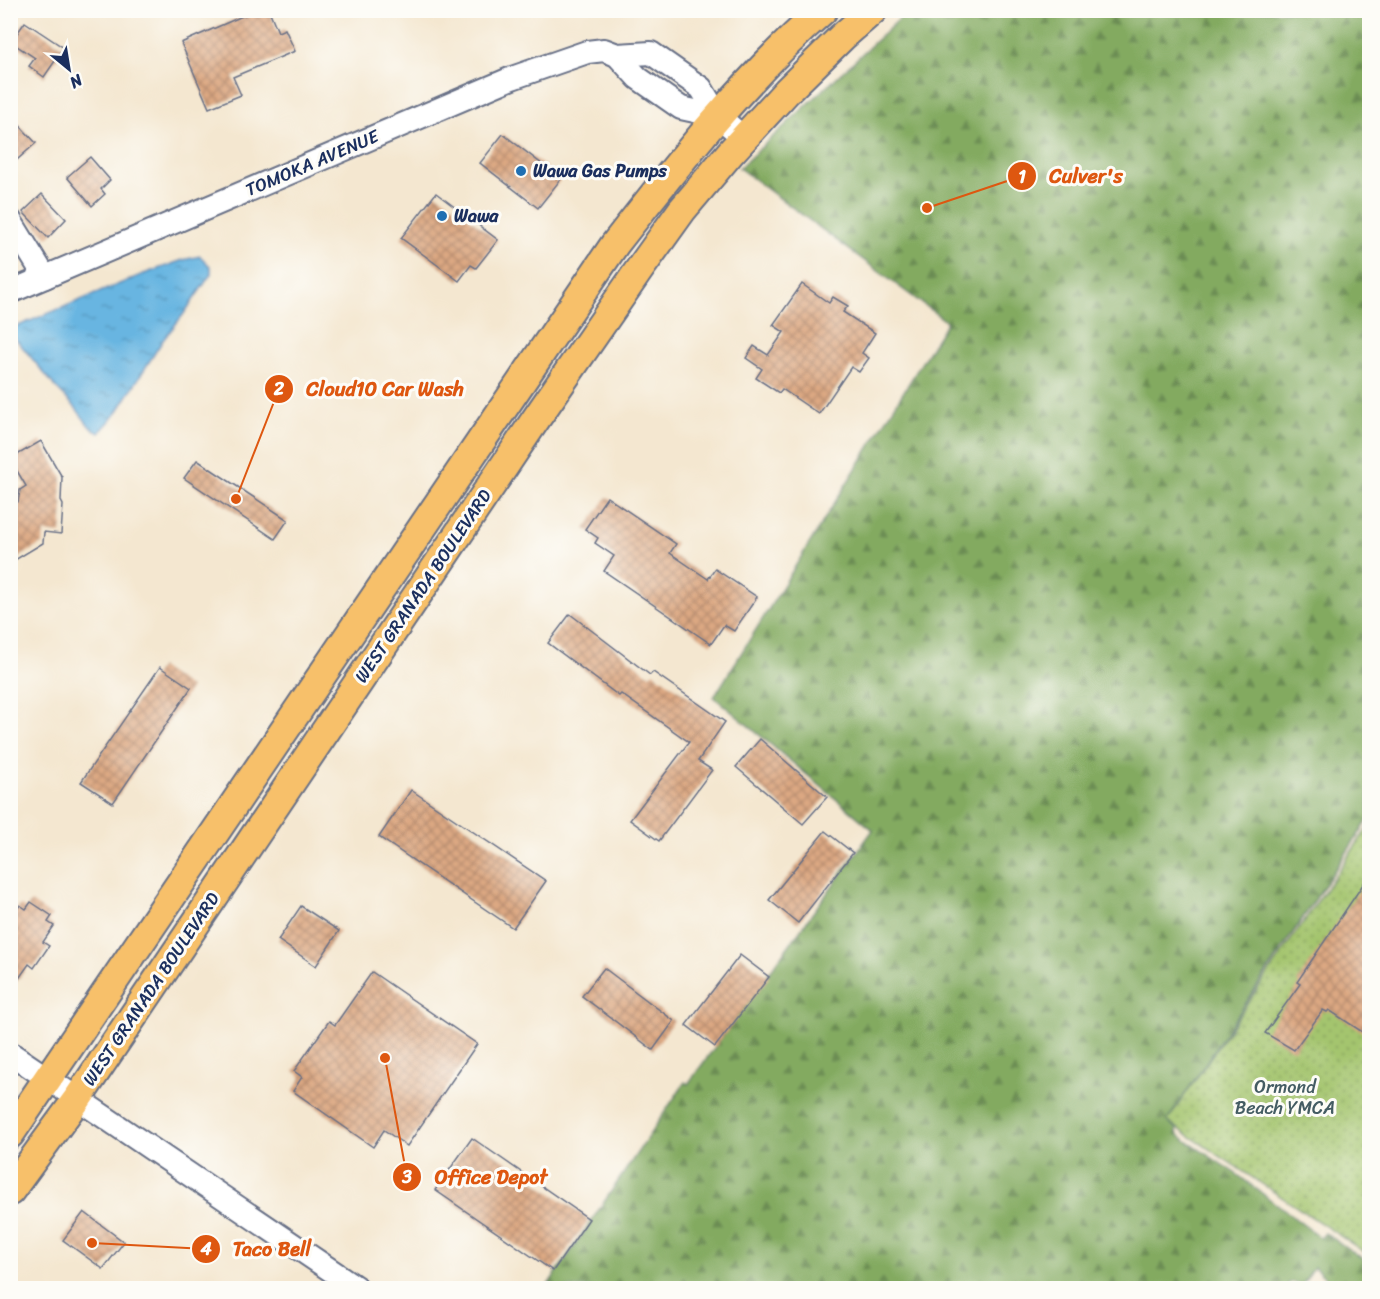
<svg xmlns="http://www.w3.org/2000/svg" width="1380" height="1299" font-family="Sriracha,sans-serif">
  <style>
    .grass { fill: url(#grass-dots); stroke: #607a66; stroke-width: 1.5 }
    .forest { fill: url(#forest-firs); stroke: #4f6c60; stroke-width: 1.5 }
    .water { fill: url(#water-ripples); stroke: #4172a0; stroke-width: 1.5 }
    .building { fill: url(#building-cross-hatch) }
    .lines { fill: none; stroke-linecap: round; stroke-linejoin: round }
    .minor-casing { stroke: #676f86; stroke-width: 26 }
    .major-casing { stroke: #676f86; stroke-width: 32 }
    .minor { stroke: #fff; stroke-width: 22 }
    .major { stroke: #f7c06b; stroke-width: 28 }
    .poi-dot { fill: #1f6fb2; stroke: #fdfcf7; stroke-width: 2 }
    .labels { text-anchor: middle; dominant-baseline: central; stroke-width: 6; stroke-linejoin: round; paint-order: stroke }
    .street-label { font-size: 18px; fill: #1b2f5e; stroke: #fdfcf7 }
    .poi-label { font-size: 18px; font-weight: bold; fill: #1b2f5e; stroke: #fdfcf7; text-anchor: start }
    .park-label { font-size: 18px; fill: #445c63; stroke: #fdfcf7 }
    .leader { fill: none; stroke: #de5710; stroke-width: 2 }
    .callout-dot { fill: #de5710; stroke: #fdfcf7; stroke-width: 2 }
    .mark-label { font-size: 18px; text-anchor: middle; font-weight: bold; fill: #fff }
    .callout-label { font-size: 20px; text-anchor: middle; font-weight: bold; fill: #de5710; stroke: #fdfcf7; stroke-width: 6; stroke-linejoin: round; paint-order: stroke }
  </style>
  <defs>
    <pattern id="grass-dots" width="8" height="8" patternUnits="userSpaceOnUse" patternTransform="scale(1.5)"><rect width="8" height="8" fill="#a4c56e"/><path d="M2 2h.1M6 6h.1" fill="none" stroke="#85a05e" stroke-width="1.8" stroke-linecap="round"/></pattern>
    <pattern id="forest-firs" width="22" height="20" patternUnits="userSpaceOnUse" patternTransform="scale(1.5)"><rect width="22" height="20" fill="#83aa61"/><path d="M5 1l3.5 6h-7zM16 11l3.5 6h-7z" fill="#6a8b53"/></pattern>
    <pattern id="water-ripples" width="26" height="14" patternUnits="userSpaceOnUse" patternTransform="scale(1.5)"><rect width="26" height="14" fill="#67b5e1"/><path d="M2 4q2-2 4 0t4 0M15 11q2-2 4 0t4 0" fill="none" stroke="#5494ba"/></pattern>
    <pattern id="building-cross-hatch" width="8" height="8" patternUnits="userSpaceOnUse" patternTransform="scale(1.5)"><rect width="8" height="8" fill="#dca882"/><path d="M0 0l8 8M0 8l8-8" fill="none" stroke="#b2896e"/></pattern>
  </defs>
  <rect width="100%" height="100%" fill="#fdfcf7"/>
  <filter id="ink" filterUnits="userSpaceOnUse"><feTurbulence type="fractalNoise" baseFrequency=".0167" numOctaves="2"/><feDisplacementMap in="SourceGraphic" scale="12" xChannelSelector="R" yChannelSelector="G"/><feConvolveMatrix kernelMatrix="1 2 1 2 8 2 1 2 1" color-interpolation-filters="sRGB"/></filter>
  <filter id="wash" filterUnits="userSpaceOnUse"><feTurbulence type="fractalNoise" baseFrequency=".008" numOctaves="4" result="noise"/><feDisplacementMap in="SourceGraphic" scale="24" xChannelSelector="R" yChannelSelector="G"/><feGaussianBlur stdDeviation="1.35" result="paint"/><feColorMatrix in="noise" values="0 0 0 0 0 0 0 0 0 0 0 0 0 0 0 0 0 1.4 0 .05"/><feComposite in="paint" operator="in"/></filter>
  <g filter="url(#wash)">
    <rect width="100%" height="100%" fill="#f4e7d0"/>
    <polygon class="grass" points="1369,826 1369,1255 1167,1121"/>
    <polygon class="forest" points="908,11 1369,11 1369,819 1167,1121 1177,1129 1177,1133 1181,1137 1238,1175 1321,1238 1325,1233 1369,1263 1369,1288 1336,1288 1314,1267 1302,1285 1293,1282 1289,1283 1285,1288 546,1288 685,1082 688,1084 873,830 714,697 947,322 739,168"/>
    <polygon class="water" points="200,256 211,267 211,274 183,315 163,340 116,414 99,433 90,427 75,407 58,390 15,338 11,332 13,328 141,275 183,260"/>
    <g id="blocks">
      <g class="building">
        <polygon points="256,10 269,10 278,32 285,29 295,51 233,77 241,95 209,108 181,43"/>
        <polygon points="25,22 64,48 44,77 29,66 35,58 11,42"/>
        <polygon points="10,115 36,143 10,166"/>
        <polygon points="503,134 561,179 538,208 480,163"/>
        <polygon points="90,157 110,180 101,189 105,194 92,206 67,177"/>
        <polygon points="436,193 498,240 476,268 471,265 459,281 401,238"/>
        <polygon points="42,194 66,219 48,238 23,212"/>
        <polygon points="802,284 829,303 833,297 848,306 843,312 875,333 862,353 869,358 859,372 851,367 819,414 782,389 779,393 756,378 762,369 746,358 754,346 768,355 784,332 773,325"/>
        <polygon points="41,441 62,477 61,501 63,505 61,534 44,532 43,543 10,563 10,504 18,502 20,490 26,486 10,459"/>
        <polygon points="197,460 288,520 275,539 184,478"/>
        <polygon points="607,497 676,544 670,553 708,579 715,569 757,597 734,631 724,625 711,644 604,571 614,556 595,543 598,538 585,529"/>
        <polygon points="570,614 650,675 653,672 725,722 698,761 712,770 659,841 630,820 689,742 621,694 619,696 548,643"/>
        <polygon points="160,667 191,688 113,803 81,782"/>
        <polygon points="760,739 827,797 803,824 736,767"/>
        <polygon points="411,790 546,881 513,928 379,837"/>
        <polygon points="825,831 853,853 798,923 769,900"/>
        <polygon points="1370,874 1370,1037 1329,1010 1327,1012 1323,1010 1294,1050 1265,1033 1300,984 1297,982"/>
        <polygon points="31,902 52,916 48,922 54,926 43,942 49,946 34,968 29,964 10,991 10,919 20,905 26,909"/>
        <polygon points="301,906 339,931 316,966 278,940"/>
        <polygon points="740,955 769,977 715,1047 686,1025"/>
        <polygon points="604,968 674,1021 653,1050 582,996"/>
        <polygon points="372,972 477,1044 407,1146 384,1130 373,1147 293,1091 302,1077 294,1071 329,1021 335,1025"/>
        <polygon points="472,1138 589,1219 553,1271 435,1190"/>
        <polygon points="84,1212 124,1242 103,1269 63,1240"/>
      </g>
    </g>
  </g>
  <g filter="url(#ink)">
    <use href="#blocks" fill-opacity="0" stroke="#676f86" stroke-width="1.5"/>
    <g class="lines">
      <g class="minor-casing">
        <g id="minor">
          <polyline points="617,55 638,78 681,108 718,116"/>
          <polyline points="10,220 45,277"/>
          <polyline points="10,292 512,78 587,52 604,50 617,55 651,53 701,88 718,116 744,138"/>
          <polyline points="10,1053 357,1288"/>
        </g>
      </g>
      <g class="major-casing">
        <g id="major">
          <path d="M10 1134 615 244C679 162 744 79 823 10"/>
          <polyline points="10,1191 78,1098 538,416 639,270 682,210 731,152 787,91 842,37 873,10"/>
        </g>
      </g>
      <use href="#minor" class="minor"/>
      <use href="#major" class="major"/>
    </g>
  </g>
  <g class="poi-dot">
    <circle cx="521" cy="171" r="6"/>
    <circle cx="442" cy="216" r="6"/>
  </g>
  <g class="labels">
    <g class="street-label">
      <text transform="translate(312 163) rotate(-23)">TOMOKA AVENUE</text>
      <text transform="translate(423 586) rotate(-56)">WEST GRANADA BOULEVARD</text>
      <text transform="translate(151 989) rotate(-56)">WEST GRANADA BOULEVARD</text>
    </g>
    <g class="poi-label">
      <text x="533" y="171">Wawa Gas Pumps</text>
      <text x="454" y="216">Wawa</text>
    </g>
    <g class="park-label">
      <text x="1285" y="1087">Ormond<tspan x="1285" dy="21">Beach YMCA</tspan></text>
    </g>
  </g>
  <path class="leader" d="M927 208L1022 176M236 499L279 389M385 1058L407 1177M92 1243L206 1249"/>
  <g class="callout-dot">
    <circle cx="927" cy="208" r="6"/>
    <circle cx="236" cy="499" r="6"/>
    <circle cx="385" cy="1058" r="6"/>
    <circle cx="92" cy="1243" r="6"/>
    <circle cx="1022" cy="176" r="15"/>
    <circle cx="279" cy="389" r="15"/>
    <circle cx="407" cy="1177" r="15"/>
    <circle cx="206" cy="1249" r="15"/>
  </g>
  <g class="mark-label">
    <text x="1022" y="183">1</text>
    <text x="279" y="395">2</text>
    <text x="407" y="1183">3</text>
    <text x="206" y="1255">4</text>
  </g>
  <g class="callout-label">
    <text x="1086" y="183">Culver's</text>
    <text x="385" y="396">Cloud10 Car Wash</text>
    <text x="491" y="1184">Office Depot</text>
    <text x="272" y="1256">Taco Bell</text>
  </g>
  <rect width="1380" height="1299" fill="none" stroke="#fdfcf7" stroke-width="36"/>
  <g transform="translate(69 69) rotate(150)" stroke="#fdfcf7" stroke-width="4.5" paint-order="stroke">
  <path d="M0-4.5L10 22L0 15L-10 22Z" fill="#1b2f5e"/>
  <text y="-9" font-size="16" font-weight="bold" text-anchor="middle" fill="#1b2f5e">N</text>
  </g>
</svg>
